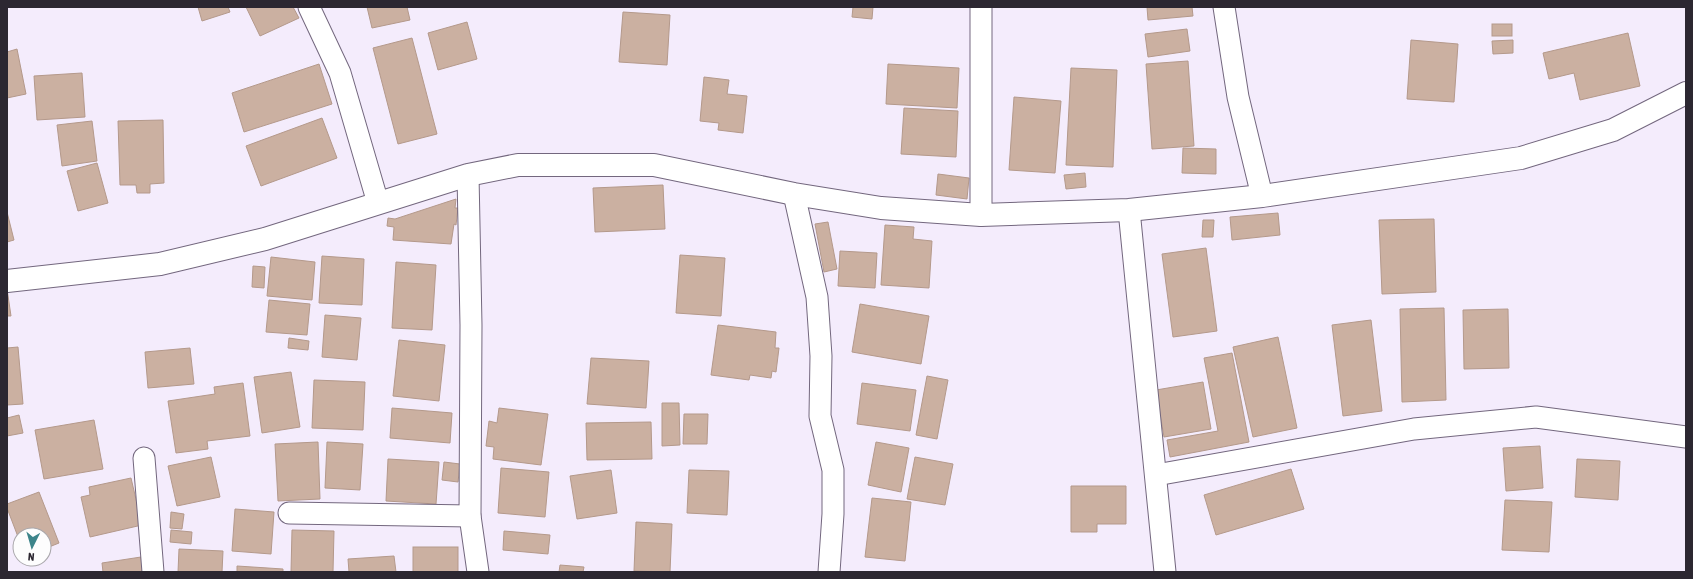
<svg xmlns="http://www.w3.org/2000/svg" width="1693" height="579" font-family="'Asap Condensed',sans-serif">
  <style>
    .building { fill: #cbb0a1; stroke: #b4998b }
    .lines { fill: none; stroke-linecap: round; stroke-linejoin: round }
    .street-casing { stroke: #73677e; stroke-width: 23 }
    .secondary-casing { stroke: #73677e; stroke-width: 24 }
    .street { stroke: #fff; stroke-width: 21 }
    .secondary { stroke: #fff; stroke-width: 22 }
  </style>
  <rect width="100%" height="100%" fill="#f4ecfc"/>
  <g class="building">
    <polygon points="198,7 228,7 230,12 202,21"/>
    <polygon points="246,7 293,7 299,18 260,36"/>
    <polygon points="367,7 407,7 410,20 372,28"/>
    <polygon points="853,7 873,7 872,19 852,17"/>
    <polygon points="1147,7 1192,7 1193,16 1148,20"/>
    <polygon points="623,12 670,15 667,65 619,62"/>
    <polygon points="467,22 477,59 438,70 428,33"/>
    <rect x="1492" y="24" width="20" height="12"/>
    <polygon points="1187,29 1190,51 1148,57 1145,34"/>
    <polygon points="1628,33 1640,86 1580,100 1574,73 1549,79 1543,53"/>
    <polygon points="412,38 437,134 398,144 373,48"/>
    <polygon points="1411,40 1458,44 1454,102 1407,99"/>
    <polygon points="1513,40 1513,53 1493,54 1492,41"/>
    <polygon points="17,49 26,94 7,98 7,52"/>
    <polygon points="1188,61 1194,146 1152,149 1146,64"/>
    <polygon points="319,64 332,104 244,132 232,93"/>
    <polygon points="888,64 959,68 957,108 886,104"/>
    <polygon points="1071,68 1117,70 1113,167 1066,165"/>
    <polygon points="82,73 85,117 37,120 34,76"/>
    <polygon points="704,77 729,80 727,94 747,96 743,133 718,130 719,123 700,121"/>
    <polygon points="1014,97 1061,101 1055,173 1009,170"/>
    <polygon points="904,108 958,111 956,157 901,154"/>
    <polygon points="322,118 337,158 261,186 246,146"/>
    <polygon points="163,120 164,183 150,184 150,193 137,193 136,185 120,185 118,121"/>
    <polygon points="92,121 97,161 62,166 57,125"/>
    <polygon points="1183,148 1216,149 1216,174 1182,173"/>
    <polygon points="97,163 108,203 78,211 67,171"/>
    <polygon points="1085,173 1086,187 1066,189 1064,175"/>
    <polygon points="938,174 969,178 967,199 936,195"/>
    <polygon points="663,185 665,229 595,232 593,188"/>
    <polygon points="456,199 455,208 458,208 456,225 454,224 451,244 393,240 394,227 387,226 388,218 395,219"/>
    <polygon points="7,212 14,240 7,242"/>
    <polygon points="1278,213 1280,235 1232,240 1230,217"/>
    <polygon points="1434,219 1436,292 1382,294 1379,220"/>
    <polygon points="1203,220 1214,220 1213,237 1202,237"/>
    <polygon points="828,222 837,269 824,272 815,224"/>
    <polygon points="885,225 914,227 913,239 932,241 929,288 881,285"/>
    <polygon points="1206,248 1217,331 1173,337 1162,254"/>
    <polygon points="840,251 877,253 875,288 838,286"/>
    <polygon points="680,255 725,258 721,316 676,313"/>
    <polygon points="322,256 364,259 362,305 319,303"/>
    <polygon points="271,257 315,262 312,300 267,296"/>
    <polygon points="396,262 436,265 432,330 392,328"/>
    <polygon points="253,266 265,267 264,288 252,287"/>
    <polygon points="7,289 11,316 7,316"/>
    <polygon points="269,300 310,304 307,335 266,332"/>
    <polygon points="860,304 929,316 921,364 852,352"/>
    <polygon points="1444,308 1446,400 1402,402 1400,309"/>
    <polygon points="1508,309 1509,368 1464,369 1463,310"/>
    <polygon points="325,315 361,318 357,360 322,357"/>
    <polygon points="1371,320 1382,411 1343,416 1332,325"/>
    <polygon points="718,325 776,332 775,348 779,348 776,372 772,371 771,378 750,375 749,380 711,375"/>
    <polygon points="1278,337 1297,428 1253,437 1233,347"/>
    <polygon points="289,338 309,341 308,350 288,348"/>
    <polygon points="399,340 445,345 439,401 393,396"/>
    <polygon points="18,347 23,404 7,405 7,348"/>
    <polygon points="190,348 194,384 148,388 145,352"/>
    <polygon points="1232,353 1249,442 1170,457 1167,440 1218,431 1204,358"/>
    <polygon points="591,358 649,361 646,408 587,404"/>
    <polygon points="291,372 300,427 262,433 254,377"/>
    <polygon points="927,376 948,380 937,439 916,435"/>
    <polygon points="314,380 365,382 363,430 312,428"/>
    <polygon points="1203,382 1211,429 1164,437 1156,390"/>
    <polygon points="243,383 250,436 207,441 208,449 176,453 168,401 215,394 214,387"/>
    <polygon points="862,383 916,390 910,431 857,424"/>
    <polygon points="662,403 679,403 680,445 662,446"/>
    <polygon points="392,408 452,413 450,443 390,438"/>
    <polygon points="499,408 548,414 541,465 493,459 494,447 486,446 489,421 497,423"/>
    <polygon points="684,414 708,414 707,444 683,444"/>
    <polygon points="19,415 23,433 7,436 7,418"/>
    <polygon points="94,420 103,469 44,479 35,430"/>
    <polygon points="651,422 652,459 587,460 586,423"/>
    <polygon points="318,442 320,499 278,501 275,444"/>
    <polygon points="327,442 363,444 360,490 325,488"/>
    <polygon points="876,442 909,448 901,492 868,485"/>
    <polygon points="1540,446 1543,488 1506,491 1503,448"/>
    <polygon points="211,457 220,497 177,506 168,466"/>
    <polygon points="915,457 953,464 945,505 907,499"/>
    <polygon points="388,459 439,462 436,504 386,501"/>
    <polygon points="1577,459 1620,461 1618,500 1575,497"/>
    <polygon points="444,462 460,464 458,482 442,480"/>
    <polygon points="501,468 549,472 545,517 498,513"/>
    <polygon points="1291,469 1304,509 1216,535 1204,495"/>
    <polygon points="611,470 617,513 577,519 570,476"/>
    <polygon points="689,470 729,471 727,515 687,513"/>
    <polygon points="131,478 142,525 90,537 81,497 90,495 89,487"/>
    <polygon points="1071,486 1126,486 1126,524 1097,524 1097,532 1071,532"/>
    <polygon points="39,492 59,543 44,549 44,535 20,535 20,542 7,508 7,504"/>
    <polygon points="872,498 911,502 905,561 865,557"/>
    <polygon points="1505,500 1552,502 1549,552 1502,550"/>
    <polygon points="235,509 274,512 271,554 232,551"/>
    <polygon points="171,512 184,514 182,529 170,528"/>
    <polygon points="636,522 672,524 670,572 634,571"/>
    <polygon points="171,530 192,532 191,544 170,542"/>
    <polygon points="292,530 334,531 333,572 291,572"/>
    <polygon points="504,531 550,535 548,554 503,550"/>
    <rect x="413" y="547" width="45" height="25"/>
    <polygon points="179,549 223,551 222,572 178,572"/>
    <polygon points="394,556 396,572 349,572 348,559"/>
    <polygon points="141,557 143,572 103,572 102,563"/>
    <polygon points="560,565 584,567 583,572 559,572"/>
    <polygon points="237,566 283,569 283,572 237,572"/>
  </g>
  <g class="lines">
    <g class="street-casing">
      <g id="street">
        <polyline points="309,7 340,73 378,203"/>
        <polyline points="981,7 981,215"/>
        <polyline points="1224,7 1238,97 1262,196"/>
        <polyline points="468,175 471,325 470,516 478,572"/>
        <polyline points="794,194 817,297 821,356 820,416 833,470 833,514 829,572"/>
        <polyline points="1129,210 1165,572"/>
        <polyline points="144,458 153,572"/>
        <polyline points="1156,475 1414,429 1536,417 1686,437"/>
        <polyline points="289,513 470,516"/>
      </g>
    </g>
    <g class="secondary-casing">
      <polyline id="secondary" points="7,281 160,264 265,239 468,175 518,165 654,165 794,194 881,208 981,215 1129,210 1262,196 1521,158 1613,130 1686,93"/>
    </g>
    <use href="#street" class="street"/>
    <use href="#secondary" class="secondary"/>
  </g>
  <rect width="1693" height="579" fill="none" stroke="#2c2731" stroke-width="16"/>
  <g transform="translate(32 547) rotate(185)"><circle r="19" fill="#fdfdfd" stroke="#a9a7ab"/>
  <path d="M0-3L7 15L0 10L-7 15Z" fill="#3c848a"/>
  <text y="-6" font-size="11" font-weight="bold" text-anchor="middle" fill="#2c2731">N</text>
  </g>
</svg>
